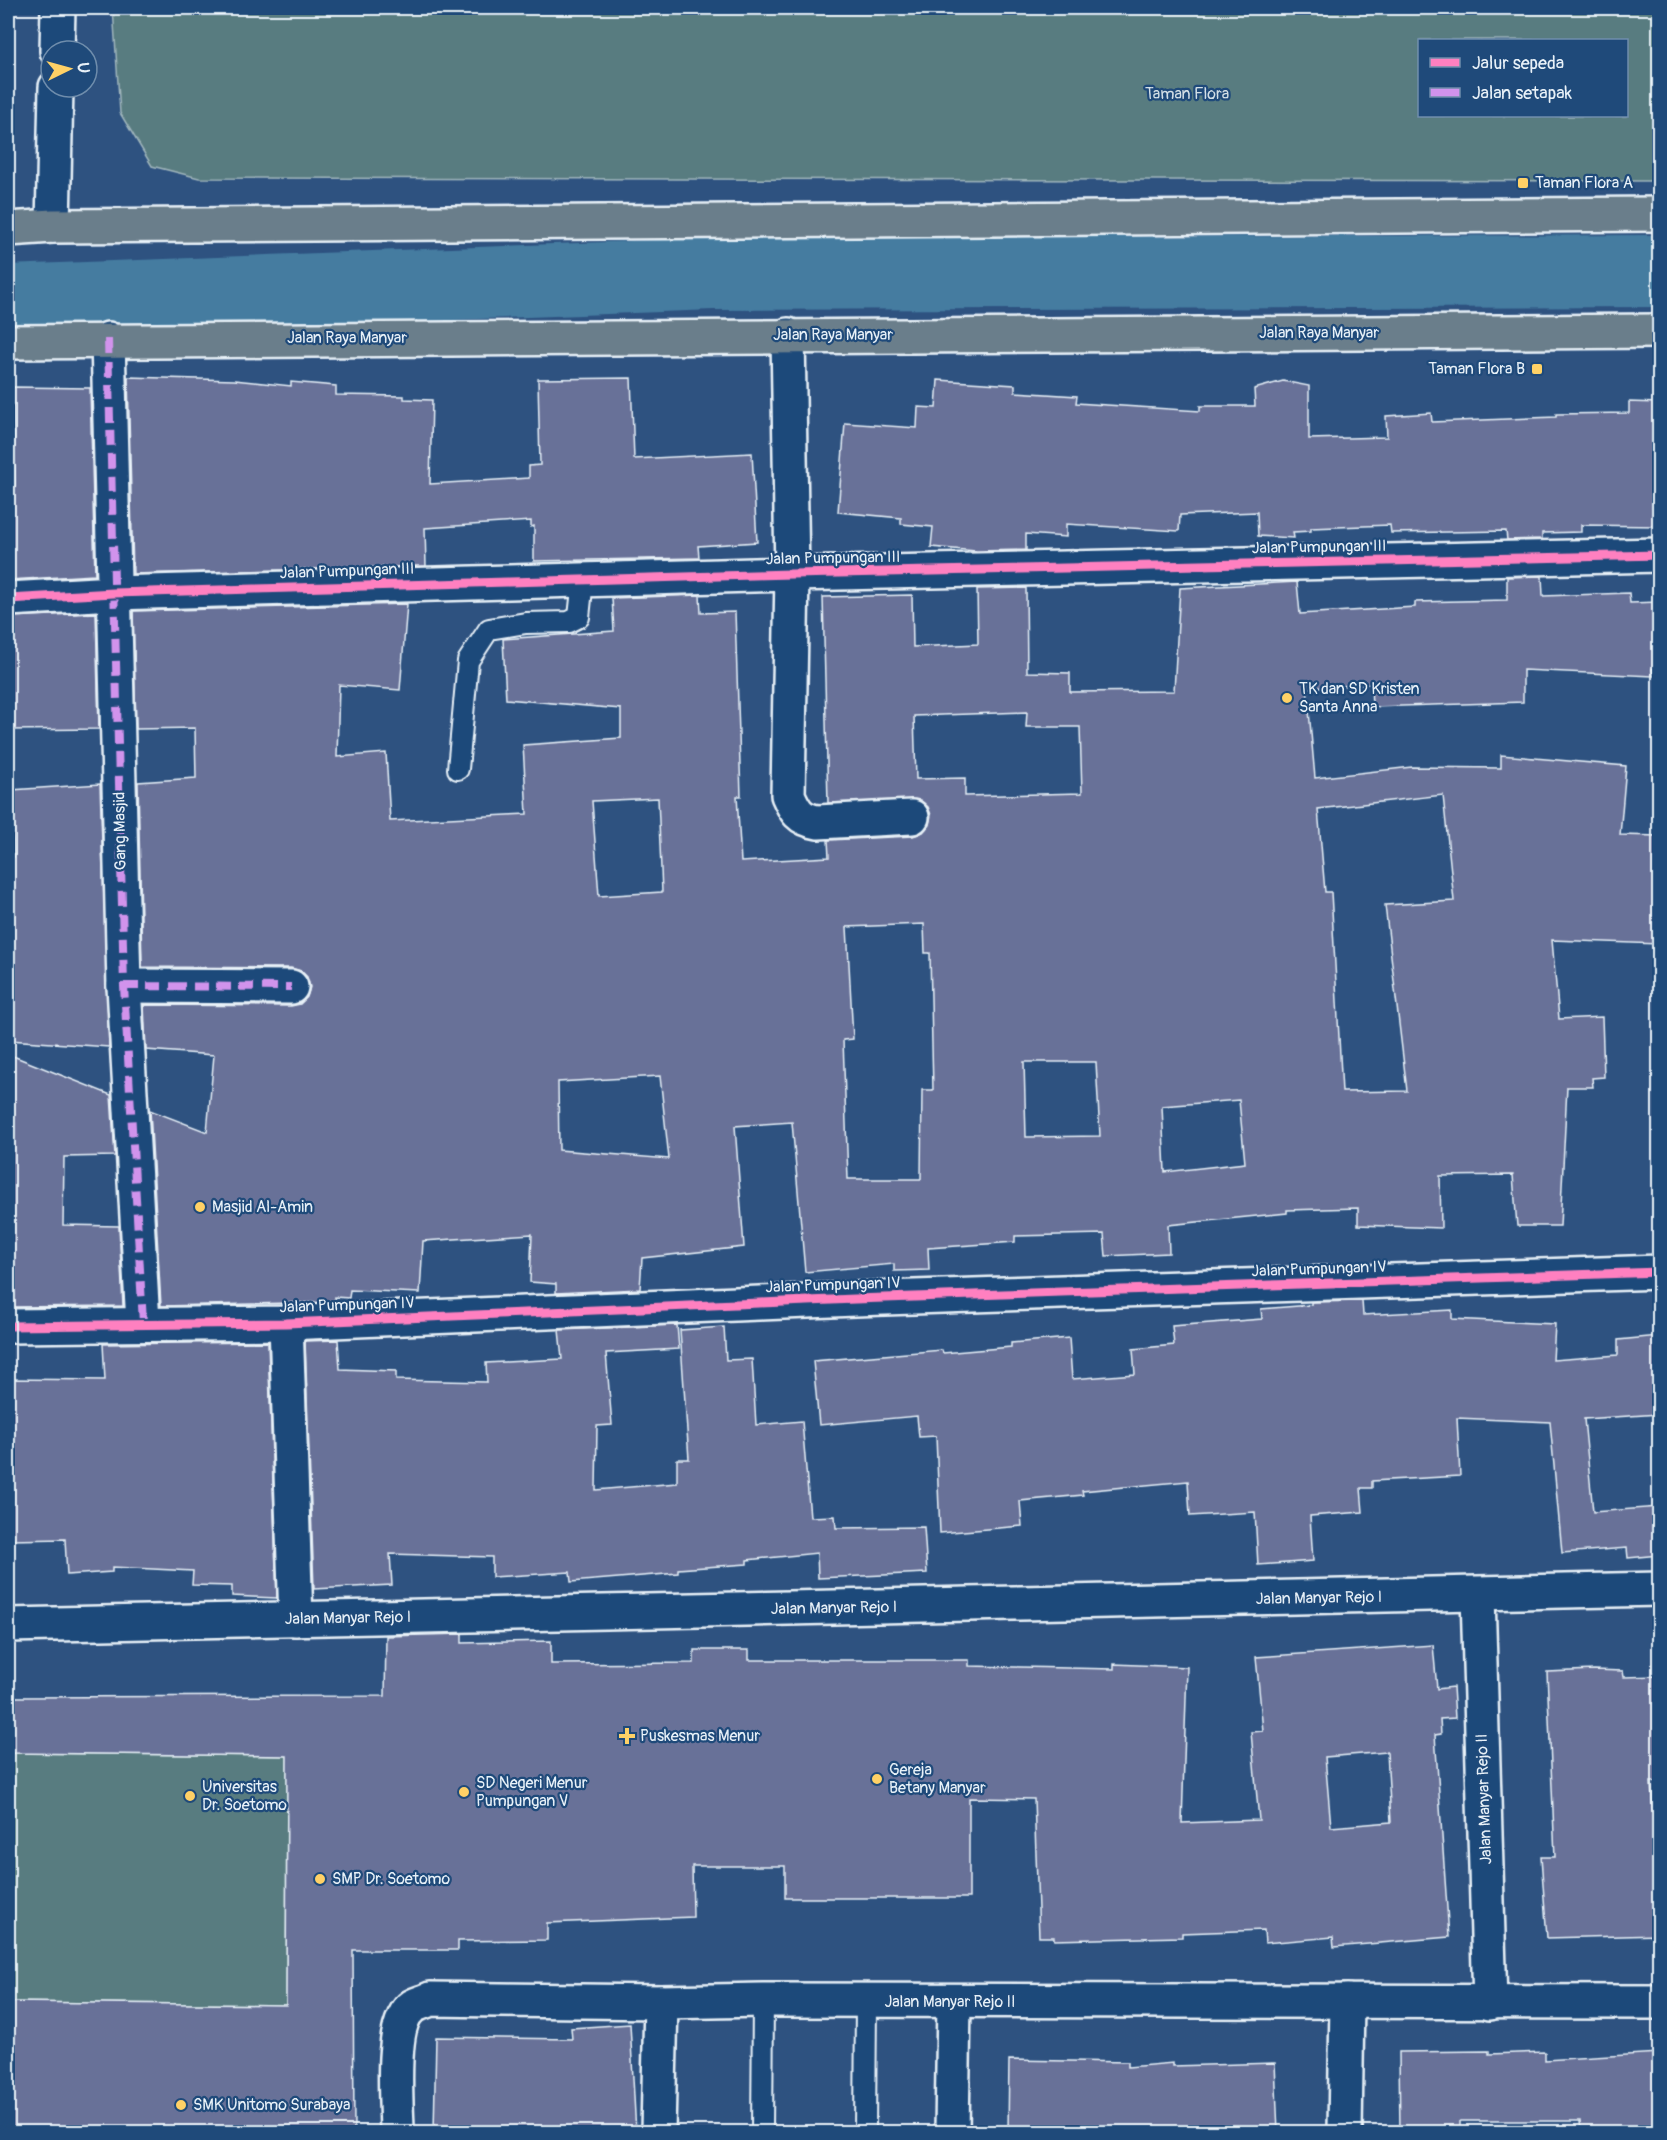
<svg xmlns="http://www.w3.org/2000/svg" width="1667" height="2140" font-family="Pangolin,sans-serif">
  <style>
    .green { fill: #597b80; stroke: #a0b6bc; stroke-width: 1.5; fill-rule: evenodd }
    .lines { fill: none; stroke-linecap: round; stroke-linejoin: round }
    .river { stroke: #447ca0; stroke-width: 72 }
    .building { fill: #687198; stroke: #e8f1f8; stroke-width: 1.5; fill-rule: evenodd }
    .lane-casing { stroke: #e8f1f8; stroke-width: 24 }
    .street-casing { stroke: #e8f1f8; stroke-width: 38 }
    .secondary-casing { stroke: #e8f1f8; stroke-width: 38 }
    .primary-casing { stroke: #e8f1f8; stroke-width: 38 }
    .lane { stroke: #1f4a7a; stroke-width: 20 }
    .street { stroke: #1f4a7a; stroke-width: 33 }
    .secondary { stroke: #1f4a7a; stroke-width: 33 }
    .primary { stroke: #6b7e8b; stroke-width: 33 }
    .quiet { stroke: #d193ec; stroke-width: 8; stroke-dasharray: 15 8; stroke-linecap: butt }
    .cycleway-casing { stroke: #1f4a7a; stroke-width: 13 }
    .cycleway { stroke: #ff80c0; stroke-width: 9 }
    .poi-dot { fill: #ffd166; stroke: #1f4a7a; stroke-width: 2 }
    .labels { text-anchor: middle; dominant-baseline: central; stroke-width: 4.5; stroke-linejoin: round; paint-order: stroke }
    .park-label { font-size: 16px; fill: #d3dfe6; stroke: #1f4a7a }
    .poi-label { font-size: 16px; fill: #e8f1f8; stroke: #1f4a7a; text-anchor: start }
    .street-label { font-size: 16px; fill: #e8f1f8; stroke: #1f4a7a }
  </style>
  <rect width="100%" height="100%" fill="#2e5280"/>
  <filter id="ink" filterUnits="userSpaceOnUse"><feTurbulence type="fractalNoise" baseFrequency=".0167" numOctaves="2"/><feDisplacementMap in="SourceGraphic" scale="12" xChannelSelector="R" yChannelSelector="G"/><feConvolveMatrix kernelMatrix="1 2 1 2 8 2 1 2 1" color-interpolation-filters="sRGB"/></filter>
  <g filter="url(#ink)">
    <g class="green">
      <path d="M113 8H1659V181L199 178 152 166 120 113ZM1420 40H1626V116H1420Z"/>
      <polygon points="10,1753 287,1756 286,2005 8,2002"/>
    </g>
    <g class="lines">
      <polyline class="river" points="8,301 712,274 1660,271"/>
    </g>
    <g class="building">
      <polygon points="128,377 234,380 291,386 291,382 336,386 336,395 404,396 404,399 432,400 430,484 529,478 529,466 540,465 538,379 631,378 634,459 752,453 757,542 698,546 699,558 534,561 534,526 531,527 531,521 425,528 426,566 133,574"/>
      <polygon points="938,380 1015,385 1015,392 1077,396 1076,403 1200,411 1200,406 1255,406 1254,389 1283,381 1309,386 1309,439 1387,437 1386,416 1431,413 1432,422 1556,417 1556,414 1629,413 1629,402 1659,403 1659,526 1581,525 1581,532 1542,533 1542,539 1507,540 1506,531 1391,533 1390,525 1311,528 1311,531 1293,532 1294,538 1258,536 1257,512 1180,515 1179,531 1066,524 1066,537 1026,534 1026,550 976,551 931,547 933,527 901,524 901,518 838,512 845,423 917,428 918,407 936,408"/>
      <polygon points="13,387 90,388 95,575 8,580 9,486 15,486"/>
      <path d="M1542 576 1543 596 1629 593 1630 603 1659 602V669H1652L1653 676 1523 670V702L1372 707 1371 684 1307 688 1315 778 1412 767 1501 768V755L1626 766 1620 835 1659 836V944L1552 940 1559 1019 1602 1017 1604 1077 1592 1078 1593 1087H1567L1560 1226H1517L1513 1175 1440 1176 1441 1228 1358 1225V1208L1287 1210V1213L1168 1225 1169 1253 1106 1256 1104 1234 1015 1236V1242L928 1248 929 1270 894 1271V1264L805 1272 792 1122 735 1126 744 1247 642 1258 640 1289 556 1293V1284L530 1282 532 1234 423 1241 420 1293 350 1290 349 1298 335 1297V1302L161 1306 150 1110 207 1132 214 1055 146 1050 144 1005 291 1006 300 1004 307 997 310 987 307 977 301 971 291 968 142 967 138 782 196 778 195 728 136 729 133 611 407 604 400 690 339 685 337 757 386 753 390 821 527 814 523 745 621 738V709L506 699 503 639 614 631 612 598 700 595 701 613 735 612 741 796H737L741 862 829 857 828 840 913 836 923 832 929 825 931 815 928 807 920 800 828 803 823 597 912 595 913 647 978 644 977 589 1026 588 1027 672 1070 673V692L1174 691 1180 588 1297 582 1300 614 1415 607V602L1507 600V577ZM1027 712 1026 727H1080L1082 793 965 796V778L916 779 914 716ZM1443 795 1454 901 1385 905 1407 1091 1342 1092 1331 892H1325L1318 809ZM658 798 662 892 599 896 592 801ZM924 924 925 953H930L933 1090H922L921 1179H848L843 1040 853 1039 847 927ZM1024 1062H1096L1100 1136 1026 1137ZM660 1076 669 1159 559 1150 558 1082ZM1239 1100 1245 1163 1165 1172 1162 1106Z"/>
      <polygon points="96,613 99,729 8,730 8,617"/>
      <polygon points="100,784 109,1047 9,1040 8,858 14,857 11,790"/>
      <polygon points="8,1054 111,1095 115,1156 64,1157 63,1225 119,1226 123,1306 8,1307"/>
      <polygon points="1362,1301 1363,1315 1452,1310 1452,1319 1555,1324 1553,1360 1618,1355 1618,1340 1659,1336 1659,1414 1584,1419 1593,1512 1659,1507 1659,1555 1628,1558 1627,1548 1562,1553 1550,1422 1457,1418 1460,1476 1372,1481 1372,1488 1361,1488 1363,1512 1310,1516 1313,1561 1258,1565 1255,1512 1190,1516 1188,1481 1082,1491 1083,1495 1020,1501 1022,1526 940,1533 936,1436 919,1437 917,1416 819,1425 813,1361 942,1350 943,1353 1011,1347 1011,1343 1069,1338 1072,1379 1135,1374 1133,1349 1174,1345 1172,1326 1262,1319 1261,1309 1311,1305 1311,1302"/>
      <polygon points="677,1325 679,1349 606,1353 612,1425 597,1426 596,1490 677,1483 677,1459 689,1459 680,1330 724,1327 726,1360 752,1359 756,1425 802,1421 810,1517 835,1516 836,1528 924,1527 927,1573 818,1578 817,1553 747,1560 747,1564 678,1569 678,1573 571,1582 570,1572 492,1577 492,1557 390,1554 392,1585 314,1589 305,1341 338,1340 340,1369 396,1371 396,1380 487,1382 486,1363 562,1359 559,1330"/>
      <polygon points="268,1342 277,1598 232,1596 232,1586 192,1585 193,1571 112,1567 112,1572 67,1575 65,1539 10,1540 8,1379 105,1380 103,1344"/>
      <path d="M462 1634V1643L551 1641V1664L694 1663V1650H749V1660H969V1666L1114 1669V1664L1187 1667 1182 1823 1259 1820 1251 1732 1263 1731 1256 1657 1433 1645 1437 1689 1453 1687 1455 1718 1440 1719 1441 1734 1435 1735 1449 1937 1334 1947 1333 1937 1265 1943 1264 1930 1182 1933V1937L1054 1940V1937H1039L1034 1799 969 1798V1898H785V1866H692L693 1917 547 1923V1940L458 1941V1950H353L354 2133H8V2002L286 2005 287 1756 8 1753V1697L385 1696 386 1636ZM1387 1752 1391 1822 1331 1827 1325 1757Z"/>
      <polygon points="1594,1670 1623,1671 1624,1677 1659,1676 1659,1782 1651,1782 1655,1847 1659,1846 1659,1935 1547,1938 1541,1857 1555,1857 1547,1672"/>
      <polygon points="630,2024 636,2133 434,2133 436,2037 572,2039 571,2028"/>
      <polygon points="1489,2051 1489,2054 1545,2052 1545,2060 1659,2053 1659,2133 1581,2133 1580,2121 1460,2121 1460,2133 1400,2133 1399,2052"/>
      <polygon points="1009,2060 1128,2062 1128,2067 1173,2063 1173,2066 1275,2063 1278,2133 1008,2133"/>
    </g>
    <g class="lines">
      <g class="lane-casing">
        <g id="lane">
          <polyline points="458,769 468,661 489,629 526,623 569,622 579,617 583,580"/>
          <polyline points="762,2132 763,2000"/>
          <polyline points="865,2132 866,2002"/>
        </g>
      </g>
      <g class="street-casing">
        <g id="street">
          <path d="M788 335 792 574 788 795C795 811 799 819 818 822L912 817"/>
          <polyline points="108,339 124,986 143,1323"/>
          <polyline points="8,599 114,593 792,574 1660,555"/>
          <polyline points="124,986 291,987"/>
          <polyline points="286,1323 296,1619"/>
          <polyline points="8,1326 286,1323 855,1299 1660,1272"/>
          <polyline points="1478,1595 1490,2003"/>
          <polyline points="8,1625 1660,1589"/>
          <path d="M397 2132C397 2104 388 2023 413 2006 418 2003 425 2002 430 1999L661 2002 763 2000 1660 2002"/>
          <polyline points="658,2132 661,2002"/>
          <polyline points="952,2132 954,2002"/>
          <polyline points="1345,2132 1347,2001"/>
        </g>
      </g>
      <g class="secondary-casing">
        <g id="secondary">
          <polyline points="57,51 58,8"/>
          <polyline points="53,226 56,87"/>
        </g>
      </g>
      <g class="primary-casing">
        <g id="primary">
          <polyline points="8,229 53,226 1660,214"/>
          <polyline points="8,342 1660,331"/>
        </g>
      </g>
      <use href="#lane" class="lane"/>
      <use href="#street" class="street"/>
      <use href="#secondary" class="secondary"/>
      <use href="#primary" class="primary"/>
      <g class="quiet">
        <polyline points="108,339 124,986 143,1323"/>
        <polyline points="124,986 291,987"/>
      </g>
      <g class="cycleway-casing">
        <g id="cycleway">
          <polyline points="8,599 114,593 792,574 1660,555"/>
          <polyline points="8,1326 286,1323 855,1299 1660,1272"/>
        </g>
      </g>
      <use href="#cycleway" class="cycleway"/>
    </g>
  </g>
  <g class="poi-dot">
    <rect x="1517" y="177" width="12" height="12" rx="3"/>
    <rect x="1531" y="363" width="12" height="12" rx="3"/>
    <circle cx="1287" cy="698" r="6"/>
    <circle cx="200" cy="1207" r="6"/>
    <path d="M624 1727h6v6h6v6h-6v6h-6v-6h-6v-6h6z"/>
    <circle cx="877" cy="1779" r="6"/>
    <circle cx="464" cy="1792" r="6"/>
    <circle cx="190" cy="1796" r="6"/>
    <circle cx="320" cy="1879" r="6"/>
    <circle cx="181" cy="2105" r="6"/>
  </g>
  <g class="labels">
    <g class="park-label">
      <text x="1187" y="94">Taman Flora</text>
    </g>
    <g class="poi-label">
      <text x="1535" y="183">Taman Flora A</text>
      <text x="1525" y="369" text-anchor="end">Taman Flora B</text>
      <text x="1299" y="689">TK dan SD Kristen<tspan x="1299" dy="18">Santa Anna</tspan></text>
      <text x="212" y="1207">Masjid Al-Amin</text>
      <text x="640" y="1736">Puskesmas Menur</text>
      <text x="889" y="1770">Gereja<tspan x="889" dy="18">Betany Manyar</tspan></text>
      <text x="476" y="1783">SD Negeri Menur<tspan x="476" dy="18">Pumpungan V</tspan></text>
      <text x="202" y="1787">Universitas<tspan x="202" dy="18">Dr. Soetomo</tspan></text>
      <text x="332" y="1879">SMP Dr. Soetomo</text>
      <text x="193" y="2105">SMK Unitomo Surabaya</text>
    </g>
    <g class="street-label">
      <text x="1319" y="333">Jalan Raya Manyar</text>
      <text x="833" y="335">Jalan Raya Manyar</text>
      <text x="347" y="338">Jalan Raya Manyar</text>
      <text transform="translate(1319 547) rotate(-1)">Jalan Pumpungan III</text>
      <text transform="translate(833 558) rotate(-1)">Jalan Pumpungan III</text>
      <text transform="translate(347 571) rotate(-2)">Jalan Pumpungan III</text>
      <text transform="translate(120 831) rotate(-91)">Gang Masjid</text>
      <text transform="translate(1319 1269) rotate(-2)">Jalan Pumpungan IV</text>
      <text transform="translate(833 1285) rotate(-2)">Jalan Pumpungan IV</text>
      <text transform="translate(347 1305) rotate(-2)">Jalan Pumpungan IV</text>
      <text transform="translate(1319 1598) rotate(-1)">Jalan Manyar Rejo I</text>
      <text transform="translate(834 1608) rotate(-1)">Jalan Manyar Rejo I</text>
      <text transform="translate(348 1618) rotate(-1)">Jalan Manyar Rejo I</text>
      <text transform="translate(1484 1799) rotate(-92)">Jalan Manyar Rejo II</text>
      <text x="950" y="2002">Jalan Manyar Rejo II</text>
    </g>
  </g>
  <rect width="1667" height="2140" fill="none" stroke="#1f4a7a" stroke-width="30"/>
  <rect x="15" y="15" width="1637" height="2110" fill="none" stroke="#e8f1f8" stroke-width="2" filter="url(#ink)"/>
  <rect x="1418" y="39" width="210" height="78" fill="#1f4a7a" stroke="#6f8dac" stroke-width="1.5"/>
  <rect x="1430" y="58" width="30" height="9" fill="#ff80c0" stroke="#6f8dac" stroke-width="1.5"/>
  <text x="1472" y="69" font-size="18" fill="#e8f1f8">Jalur sepeda</text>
  <rect x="1430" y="88" width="30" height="9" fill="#d193ec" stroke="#6f8dac" stroke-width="1.5"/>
  <text x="1472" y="99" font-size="18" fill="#e8f1f8">Jalan setapak</text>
  <g transform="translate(69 69) rotate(85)"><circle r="28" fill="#1f4a7a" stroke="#6f8dac" stroke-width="1.5"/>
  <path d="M0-4.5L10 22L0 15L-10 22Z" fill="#ffd166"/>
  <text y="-9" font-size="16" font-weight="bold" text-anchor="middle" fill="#e8f1f8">U</text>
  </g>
</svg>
